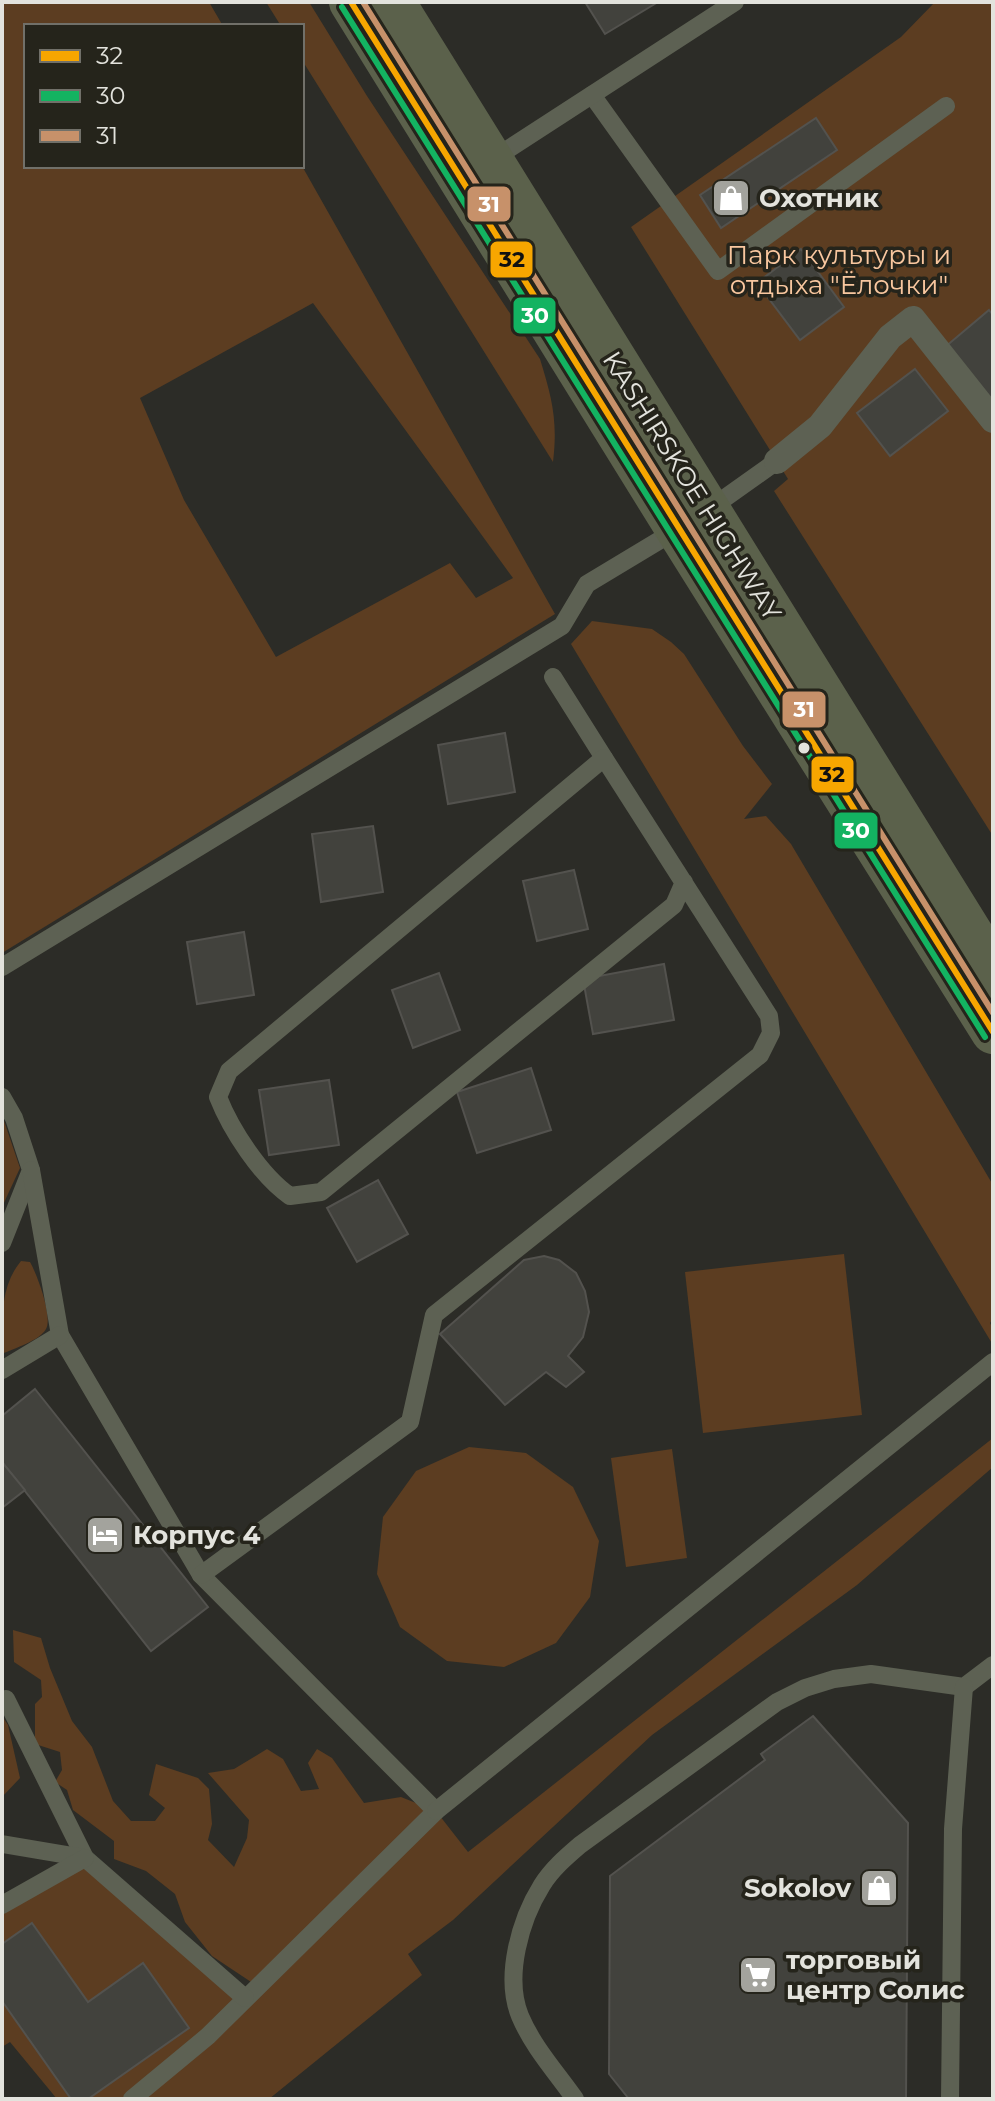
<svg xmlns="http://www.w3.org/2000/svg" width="995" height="2101" font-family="Montserrat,sans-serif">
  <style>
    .green { fill: #5c3d21; fill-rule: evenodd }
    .building { fill: #42423d; stroke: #53524e; stroke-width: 2 }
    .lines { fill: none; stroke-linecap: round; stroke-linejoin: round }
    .service { stroke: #5d6153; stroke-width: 18 }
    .pedestrian { stroke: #5d6153; stroke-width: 26 }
    .primary { stroke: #5b614b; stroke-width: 44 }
    .bus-1-casing { stroke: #25241b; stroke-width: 12 }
    .bus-2-casing { stroke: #25241b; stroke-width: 12 }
    .bus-3-casing { stroke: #25241b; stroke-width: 12 }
    .bus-1 { stroke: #f7a600; stroke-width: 6 }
    .bus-2 { stroke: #13b361; stroke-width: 6 }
    .bus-3 { stroke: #c7916a; stroke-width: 6 }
    .bus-dot { fill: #e3e3dd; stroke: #25241b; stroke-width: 3 }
    .labels { text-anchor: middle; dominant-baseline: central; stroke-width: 7; stroke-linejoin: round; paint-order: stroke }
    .poi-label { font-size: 26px; font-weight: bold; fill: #e3e3dd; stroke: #25241b; text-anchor: start }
    .park-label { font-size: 26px; fill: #f9c79f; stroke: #25241b }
    .street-label { font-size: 26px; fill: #e3e3dd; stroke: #25241b }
    .line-badge { stroke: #25241b; stroke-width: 3 }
    .badge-label { font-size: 22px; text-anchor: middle; font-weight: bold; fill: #fff }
    .pale-badge-label { font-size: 22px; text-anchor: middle; font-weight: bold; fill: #111 }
  </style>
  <rect width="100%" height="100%" fill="#2c2c27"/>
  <g class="green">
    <path d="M2 2H209L223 26H26V166H302L555 614 2 953ZM313 303 513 578 476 598 450 563 276 657 184 500 140 398Z"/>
    <path d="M266 2H309L367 96 540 359C552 398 558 421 553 462L302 60V26H281Z"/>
    <polygon points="935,2 993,2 993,836 774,491 788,479 631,227 901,37"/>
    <polygon points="592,621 652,629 671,642 684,654 743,746 772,784 744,819 766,816 791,844 993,1185 993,1319 990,1323 993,1329 993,1345 571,644"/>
    <polygon points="2,1115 20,1168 2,1207"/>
    <polygon points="844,1254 862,1415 703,1433 685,1272"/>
    <path d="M21 1261 30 1262C37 1274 53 1317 46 1329 39 1341 15 1348 2 1354 2 1319 0 1286 21 1261Z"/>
    <polygon points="993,1438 993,1467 857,1585 652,1735 453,1920 408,1954 422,1975 269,2099 57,2099 10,2042 2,2047 2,1905 85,1858 245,1998 257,1986 212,1956 185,1922 175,1894 146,1871 114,1859 114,1841 73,1810 67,1790 55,1782 62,1770 60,1752 35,1744 35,1704 42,1697 41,1680 14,1662 13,1630 41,1638 50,1668 72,1721 92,1747 113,1801 131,1821 155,1821 165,1808 149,1795 156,1764 198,1778 209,1789 212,1824 208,1840 234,1867 247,1838 249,1820 208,1773 234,1769 267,1749 283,1759 301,1791 319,1789 308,1763 317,1749 332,1758 364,1803 401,1797 436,1811 468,1852"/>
    <polygon points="469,1447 526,1453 573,1487 599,1541 590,1597 556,1643 504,1667 447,1661 400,1627 377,1574 383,1517 416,1471"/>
    <polygon points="672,1449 687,1558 626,1567 611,1458"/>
    <polygon points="2,1716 8,1725 20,1778 2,1797"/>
  </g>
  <g class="building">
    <polygon points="585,2 658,2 605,34"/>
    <polygon points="816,118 837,150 721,228 700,195"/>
    <polygon points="801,249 844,307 800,340 757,283"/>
    <polygon points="989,310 993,315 993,403 945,347"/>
    <polygon points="915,369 948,411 890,456 857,413"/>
    <polygon points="505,733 515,792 448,804 438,745"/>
    <polygon points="373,826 383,892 321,902 312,834"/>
    <polygon points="574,870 588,929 537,941 523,881"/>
    <polygon points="244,932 254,995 197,1004 187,942"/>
    <polygon points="664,964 674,1020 593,1034 583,979"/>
    <polygon points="439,973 460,1030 413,1048 392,990"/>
    <polygon points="531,1068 551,1130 477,1153 457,1092"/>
    <polygon points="329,1080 339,1145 269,1155 259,1090"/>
    <polygon points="378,1180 408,1234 357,1262 327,1208"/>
    <polygon points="544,1256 559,1260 576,1273 585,1291 589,1312 583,1337 568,1356 584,1372 566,1387 546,1372 505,1405 440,1334 524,1260"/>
    <polygon points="35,1389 208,1607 151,1651 2,1462 2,1416"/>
    <polygon points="2,1462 25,1490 2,1508"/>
    <polygon points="813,1716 908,1823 906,2099 629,2099 609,2074 610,1876 765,1760 761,1754"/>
    <polygon points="32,1923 88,2002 143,1963 189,2028 88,2099 71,2099 2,2001 2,1944"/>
  </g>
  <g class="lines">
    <g class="service">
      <polyline points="592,95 718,271 946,106"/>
      <polyline points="490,161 735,2"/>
      <polyline points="708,510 777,461"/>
      <polyline points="553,677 604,758"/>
      <polyline points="2,967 562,626 587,584 680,528"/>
      <polyline points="2,1097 14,1118 31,1170 2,1243"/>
      <polyline points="31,1170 60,1335 201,1575 436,1811 208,2036 132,2099"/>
      <polyline points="2,1370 60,1335"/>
      <path d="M201 1575 410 1422 434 1315 760 1055 771 1033 769 1016 604 758 229 1071 218 1097C231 1130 261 1176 290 1196L321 1192 674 905 684 882"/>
      <polyline points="6,1699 85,1858 245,1998"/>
      <polyline points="436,1811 993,1362"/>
      <polyline points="2,1844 85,1858"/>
      <polyline points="2,1905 85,1858"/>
      <path d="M575 2099C556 2072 533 2047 520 2016 504 1977 520 1920 542 1885 552 1869 566 1857 580 1845L777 1702 805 1688 834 1679 871 1674 964 1687 993 1665"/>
      <polyline points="950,2099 953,1829 964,1687"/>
    </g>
    <polyline class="pedestrian" points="777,461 820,426 890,337 913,319 993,420"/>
    <g class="primary">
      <polyline points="351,2 678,530 993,1032"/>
      <polyline points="393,2 993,969"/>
    </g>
    <g class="bus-1-casing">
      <polyline id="bus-1" points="351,2 993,1032"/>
    </g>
    <g class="bus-2-casing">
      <polyline id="bus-2" points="342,7 985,1037"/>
    </g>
    <g class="bus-3-casing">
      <polyline id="bus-3" points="363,2 993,1013"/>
    </g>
    <use href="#bus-1" class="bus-1"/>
    <use href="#bus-2" class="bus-2"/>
    <use href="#bus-3" class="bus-3"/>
  </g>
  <defs>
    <g id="shop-square" transform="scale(2)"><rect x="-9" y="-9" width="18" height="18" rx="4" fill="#a3a39d" stroke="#25241b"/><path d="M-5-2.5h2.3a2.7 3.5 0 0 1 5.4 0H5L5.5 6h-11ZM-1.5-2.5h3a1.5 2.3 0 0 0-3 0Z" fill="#fff"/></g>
    <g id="hotel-square" transform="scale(2)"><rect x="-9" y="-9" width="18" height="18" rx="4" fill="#a3a39d" stroke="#25241b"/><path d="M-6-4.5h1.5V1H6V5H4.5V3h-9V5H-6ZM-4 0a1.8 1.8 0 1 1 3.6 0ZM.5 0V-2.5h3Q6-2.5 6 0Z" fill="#fff"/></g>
    <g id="supermarket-square" transform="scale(2)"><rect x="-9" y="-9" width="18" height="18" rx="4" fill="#a3a39d" stroke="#25241b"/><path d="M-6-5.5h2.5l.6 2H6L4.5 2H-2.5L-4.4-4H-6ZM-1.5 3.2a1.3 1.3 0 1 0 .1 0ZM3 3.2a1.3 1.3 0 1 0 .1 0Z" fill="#fff"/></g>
  </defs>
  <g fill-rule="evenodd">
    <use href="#shop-square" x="731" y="198"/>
    <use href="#hotel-square" x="105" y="1535"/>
    <use href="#shop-square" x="879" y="1888"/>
    <use href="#supermarket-square" x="758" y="1975"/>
  </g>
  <circle class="bus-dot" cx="804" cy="748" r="7"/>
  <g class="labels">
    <g class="poi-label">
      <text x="759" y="198">Охотник</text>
      <text x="133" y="1535">Корпус 4</text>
      <text x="851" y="1888" text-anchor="end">Sokolov</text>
      <text x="786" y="1960">торговый<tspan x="786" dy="30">центр Солис</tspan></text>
    </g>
    <g class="park-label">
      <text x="839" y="255">Парк культуры и<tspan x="839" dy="30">отдыха "Ёлочки"</tspan></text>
    </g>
    <g class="street-label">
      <text transform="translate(692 486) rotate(58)">KASHIRSKOE HIGHWAY</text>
    </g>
  </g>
  <g class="line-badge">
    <rect x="466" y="185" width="46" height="38" rx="8" fill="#c7916a"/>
    <rect x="489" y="240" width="45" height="39" rx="8" fill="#f7a600"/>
    <rect x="512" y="296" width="45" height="39" rx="8" fill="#13b361"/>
    <rect x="781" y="690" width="46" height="39" rx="8" fill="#c7916a"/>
    <rect x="810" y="755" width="45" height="39" rx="8" fill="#f7a600"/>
    <rect x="833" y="811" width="46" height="39" rx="8" fill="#13b361"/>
  </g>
  <g class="badge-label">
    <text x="489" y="212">31</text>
    <text x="535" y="323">30</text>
    <text x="804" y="717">31</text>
    <text x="856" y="838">30</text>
  </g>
  <g class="pale-badge-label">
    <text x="512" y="267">32</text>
    <text x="832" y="782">32</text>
  </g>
  <rect width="995" height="2101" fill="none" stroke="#e3e3dd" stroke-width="8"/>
  <rect x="24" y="24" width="280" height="144" fill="#25241b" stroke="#717069" stroke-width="2"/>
  <rect x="40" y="50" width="40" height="12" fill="#f7a600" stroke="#717069" stroke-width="2"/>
  <text x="96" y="64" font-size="24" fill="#e3e3dd">32</text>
  <rect x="40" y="90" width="40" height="12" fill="#13b361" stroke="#717069" stroke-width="2"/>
  <text x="96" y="104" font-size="24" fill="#e3e3dd">30</text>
  <rect x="40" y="130" width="40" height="12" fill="#c7916a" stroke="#717069" stroke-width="2"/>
  <text x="96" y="144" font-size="24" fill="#e3e3dd">31</text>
</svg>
